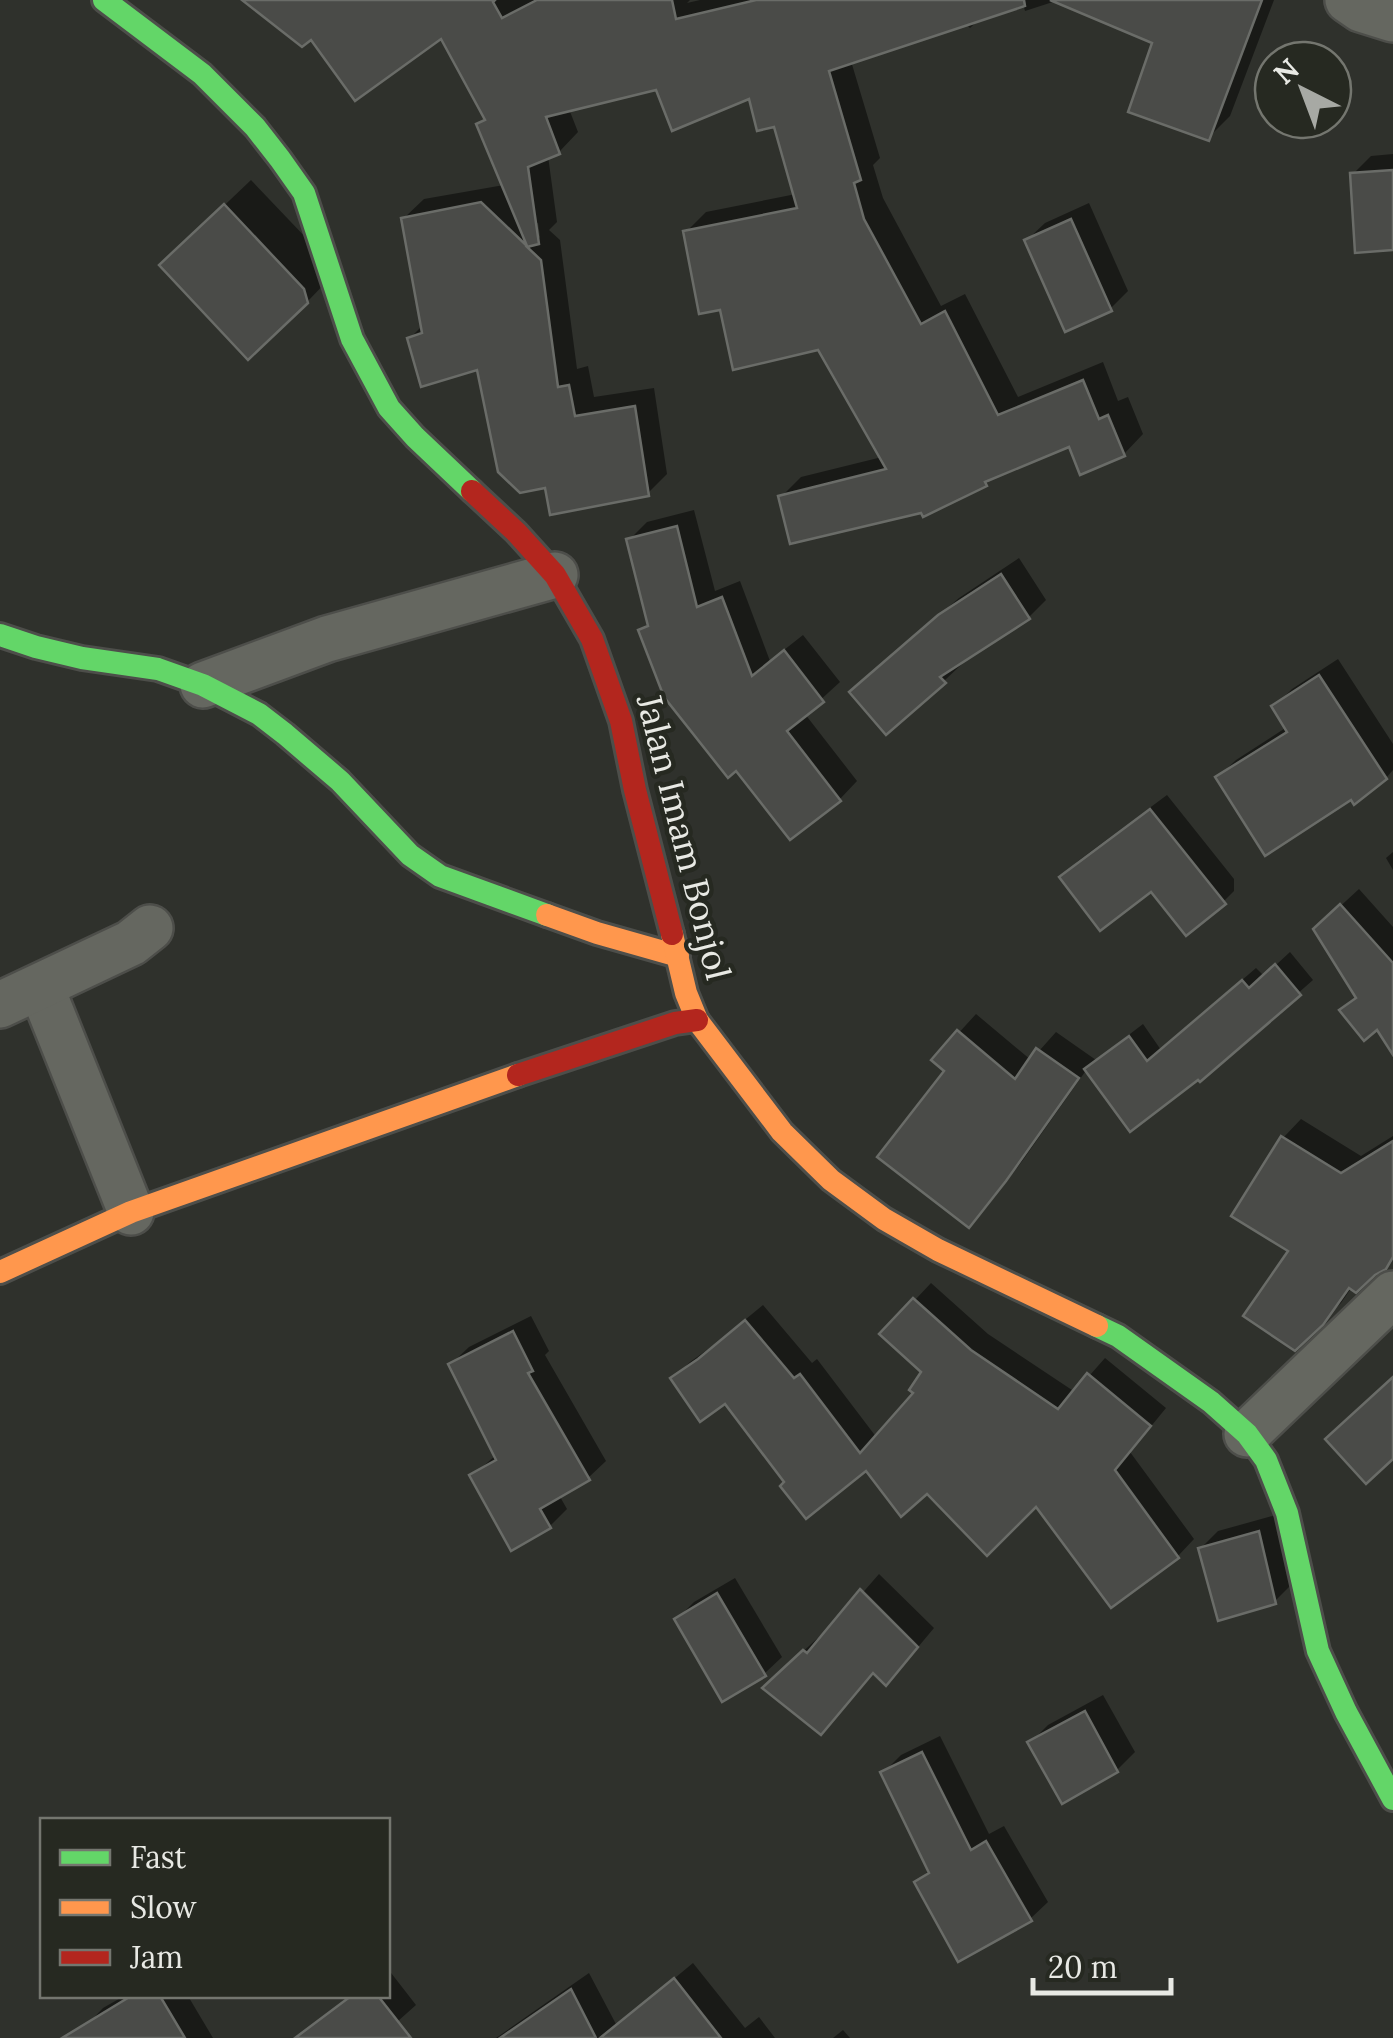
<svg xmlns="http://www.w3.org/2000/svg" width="1393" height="2038" font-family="Lora,serif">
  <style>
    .shadow { fill: #0007; fill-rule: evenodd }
    .building { fill: #4a4b48; stroke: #6a6c68; stroke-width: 2.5 }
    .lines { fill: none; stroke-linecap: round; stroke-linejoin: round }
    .street-casing { stroke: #4d4e4a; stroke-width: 50 }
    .fast-casing { stroke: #4d4e4a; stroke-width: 28 }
    .slow-casing { stroke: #4d4e4a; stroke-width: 28 }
    .jam-casing { stroke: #4d4e4a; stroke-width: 28 }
    .street { stroke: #656760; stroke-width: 45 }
    .fast { stroke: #63d668; stroke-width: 22 }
    .slow { stroke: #ff974d; stroke-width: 22 }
    .jam { stroke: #b3261e; stroke-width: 22 }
    .labels { text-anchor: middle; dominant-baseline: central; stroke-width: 9; stroke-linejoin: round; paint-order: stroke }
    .street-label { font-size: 35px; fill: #e8e9e4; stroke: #262921 }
  </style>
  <rect width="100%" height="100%" fill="#2f312c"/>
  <g class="shadow">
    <path d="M246 0H690L687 3 700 0H1000L970 28 966 24 851 61 880 158 873 165 883 198 941 306 965 294 1018 397 1103 362 1118 401 1128 397 1143 434 1124 454 1070 444 994 476 986 484 922 510 781 497 801 477 882 457 820 348 721 307 686 232 706 212 796 194 776 124 751 95 657 87 569 109 578 132 559 152 548 156 557 222 549 230 560 240 577 369 588 366 594 397 654 388 667 474 647 494 547 485 479 366 409 339 423 325 404 218 424 199 504 185 479 124 487 117 442 35 312 37ZM538 223 540 237 536 242 534 224Z"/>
    <polygon points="1022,0 1059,0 1025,11"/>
    <polygon points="1120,0 1274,0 1230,116 1208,138 1155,42"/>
    <polygon points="1393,154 1393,247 1353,174 1371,156"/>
    <polygon points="251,180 330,263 333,275 307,302 188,240"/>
    <polygon points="1089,203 1128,291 1110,309 1027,240 1045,223"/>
    <polygon points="694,510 715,591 740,581 770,661 803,635 840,682 805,714 857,781 840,799 790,836 641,631 650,622 629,540 647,522"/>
    <polygon points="1019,558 1046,600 1029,617 960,661 962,664 944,681 870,675 959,598"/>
    <polygon points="1338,659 1393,744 1393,770 1386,778 1352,797 1218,777 1236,760 1287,727 1274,707 1292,689"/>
    <polygon points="1167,795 1234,879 1234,891 1217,908 1152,889 1062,877 1078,861"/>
    <polygon points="1393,852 1393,870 1386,858"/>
    <polygon points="1359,889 1393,927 1393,1014 1342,1010 1358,995 1334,912"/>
    <polygon points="1290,952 1313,980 1200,1079 1087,1069 1023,1160 987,1207 969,1225 947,1071 934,1060 976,1014 1031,1060 1056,1032 1096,1060 1143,1024 1161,1050 1256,968 1264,976"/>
    <polygon points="1301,1119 1361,1156 1393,1136 1393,1258 1384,1267 1352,1287 1341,1303 1295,1348 1292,1251 1283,1138"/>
    <polygon points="931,1283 988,1334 1075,1392 1105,1358 1166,1408 1130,1452 1194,1539 1178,1556 1111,1605 1037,1503 927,1491 866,1467 787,1482 726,1400 673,1379 690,1362 718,1342 763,1305 812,1363 817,1359 877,1438 917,1392 925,1372 915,1300"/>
    <polygon points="531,1316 549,1351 545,1355 606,1461 588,1478 559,1495 567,1509 550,1526 472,1476 496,1455 451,1364 469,1347"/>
    <polygon points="1276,1515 1292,1584 1274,1602 1200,1549 1218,1531"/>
    <polygon points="879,1574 934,1628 903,1665 875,1671 838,1714 783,1670 822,1634 825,1636"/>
    <polygon points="735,1578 782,1657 764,1674 677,1619 694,1602"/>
    <polygon points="1103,1695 1135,1752 1117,1770 1030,1743 1048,1725"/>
    <polygon points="940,1736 989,1834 1004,1826 1048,1902 1030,1919 917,1883 930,1869 883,1773 901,1755"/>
    <polygon points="693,1963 745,2028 759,2017 775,2038 496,2038 589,1973 617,2026"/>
    <polygon points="388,1969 416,2005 379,2038 332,2038 320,2022 349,1996 388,1996"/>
    <polygon points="124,1996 188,1996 213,2038 93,2038 86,2026 103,2008"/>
    <polygon points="843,2030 850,2038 833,2038"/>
  </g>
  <g class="building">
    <polygon points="242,0 495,0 493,2 502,18 537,0 672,0 676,19 756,0 1024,0 1025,6 829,71 861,180 854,183 864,219 921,324 945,311 998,415 1083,380 1099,419 1108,415 1125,456 1080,475 1069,447 985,482 987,486 923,517 921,513 790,544 778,496 886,469 818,350 733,370 720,310 699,314 683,231 797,208 774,127 757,131 749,99 672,131 656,90 546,117 560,154 528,167 539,244 527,247 541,260 558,387 569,385 575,416 635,406 649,496 550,515 545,488 520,493 498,472 477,370 421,387 407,338 422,333 401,218 481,202 527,246 476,124 485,120 441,39 355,101 311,40 302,47"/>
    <polygon points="1050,0 1262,0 1209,141 1128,112 1152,43"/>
    <polygon points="1393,170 1393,250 1355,253 1350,173"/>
    <polygon points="224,204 304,289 308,303 248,360 159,265"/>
    <polygon points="1071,219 1112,311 1065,332 1024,240"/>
    <polygon points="677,526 697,607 722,597 752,676 784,650 824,702 787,731 841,801 790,840 736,771 728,778 664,697 638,630 648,626 626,539"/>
    <polygon points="1001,574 1030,619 940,677 946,683 886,735 849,692 938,615"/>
    <polygon points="1319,675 1387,779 1354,805 1351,800 1265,856 1215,777 1287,732 1271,706"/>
    <polygon points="1150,809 1226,904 1186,936 1151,892 1100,931 1059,877"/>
    <polygon points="1340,904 1393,963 1393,1055 1377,1030 1364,1041 1339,1010 1356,998 1313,929"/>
    <polygon points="1275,964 1301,995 1200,1082 1198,1080 1130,1132 1084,1069 1129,1036 1147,1061 1242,980 1249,988"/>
    <polygon points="957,1030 1015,1079 1036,1048 1079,1078 1006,1181 969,1228 877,1157 944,1071 931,1060"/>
    <polygon points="1281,1136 1341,1173 1393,1141 1393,1257 1386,1269 1375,1275 1356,1293 1349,1288 1323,1325 1295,1351 1243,1316 1288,1251 1231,1216"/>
    <polygon points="913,1298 971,1350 1058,1409 1087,1373 1151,1426 1115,1470 1179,1558 1111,1608 1036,1507 987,1556 927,1494 901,1517 866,1471 806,1519 780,1486 784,1482 725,1404 700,1422 670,1378 698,1359 745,1320 794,1378 800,1374 860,1453 913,1393 909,1390 921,1372 879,1334"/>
    <polygon points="513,1331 533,1371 528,1373 590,1480 540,1509 551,1528 511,1551 469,1475 496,1460 448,1364"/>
    <polygon points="1393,1377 1393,1459 1366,1484 1325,1439"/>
    <polygon points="1259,1531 1276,1604 1218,1621 1198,1548"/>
    <polygon points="860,1589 918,1647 886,1686 873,1673 821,1735 762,1688 803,1650 807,1653"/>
    <polygon points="717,1593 766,1676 722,1702 674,1619"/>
    <polygon points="1085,1711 1118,1772 1062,1804 1027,1742"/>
    <polygon points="922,1752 971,1850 986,1841 1032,1921 958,1962 914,1882 929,1873 880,1772"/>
    <polygon points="674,1978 721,2038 600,2038"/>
    <polygon points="571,1989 596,2038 500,2038"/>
    <polygon points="131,1996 160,1996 185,2038 62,2038"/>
    <polygon points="351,1996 378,1996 411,2038 295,2038"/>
  </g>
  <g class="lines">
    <g class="street-casing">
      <g id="street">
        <polyline points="1348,0 1361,9 1393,19"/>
        <polyline points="203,685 327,639 555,575"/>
        <polyline points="41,987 131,1212"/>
        <polyline points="0,1005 131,943 150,928"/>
        <polyline points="1247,1434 1393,1294"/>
      </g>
    </g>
    <g class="fast-casing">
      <g id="fast">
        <polyline points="104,0 202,74 255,127 280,159 304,193 352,339 389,408 415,437 472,491"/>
        <polyline points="0,635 36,647 82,658 158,669 203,685 259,714 285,734 340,781 410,855 440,876 547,915"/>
        <polyline points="1097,1326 1118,1336 1211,1402 1247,1434 1266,1460 1287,1513 1318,1651 1346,1712 1393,1799"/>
      </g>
    </g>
    <g class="slow-casing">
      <g id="slow">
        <polyline points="547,915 597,933 678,956"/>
        <polyline points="672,934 686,993 697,1020 782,1132 831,1180 884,1219 938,1250 1097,1326"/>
        <polyline points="0,1272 131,1212 518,1075"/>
      </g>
    </g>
    <g class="jam-casing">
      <g id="jam">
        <polyline points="472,491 516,532 555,575 592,639 621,721 635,790 672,934"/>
        <polyline points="518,1075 675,1023 697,1020"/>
      </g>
    </g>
    <use href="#street" class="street"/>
    <use href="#fast" class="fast"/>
    <use href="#slow" class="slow"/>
    <use href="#jam" class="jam"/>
  </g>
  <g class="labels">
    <g class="street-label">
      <text transform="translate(684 837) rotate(76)">Jalan Imam Bonjol</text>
    </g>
  </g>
  <rect x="40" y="1818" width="350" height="180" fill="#262921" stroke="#74766f" stroke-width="2.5"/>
  <rect x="60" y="1850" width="50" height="15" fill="#63d668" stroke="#74766f" stroke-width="2.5"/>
  <text x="130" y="1868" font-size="30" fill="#e8e9e4">Fast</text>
  <rect x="60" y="1900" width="50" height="15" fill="#ff974d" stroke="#74766f" stroke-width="2.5"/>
  <text x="130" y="1918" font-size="30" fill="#e8e9e4">Slow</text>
  <rect x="60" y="1950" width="50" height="15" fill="#b3261e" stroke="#74766f" stroke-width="2.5"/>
  <text x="130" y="1968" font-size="30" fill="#e8e9e4">Jam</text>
  <g transform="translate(1303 90) rotate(318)"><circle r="48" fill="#262921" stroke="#74766f" stroke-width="2.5"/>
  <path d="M0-8L18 38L0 25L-18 38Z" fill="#a7a9a4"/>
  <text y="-15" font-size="28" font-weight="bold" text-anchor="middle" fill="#e8e9e4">N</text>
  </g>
  <path d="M1033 1978v15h138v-15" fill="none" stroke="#e8e9e4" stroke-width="5"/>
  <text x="1048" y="1978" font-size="30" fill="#e8e9e4" stroke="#262921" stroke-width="8" paint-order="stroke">20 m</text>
</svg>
